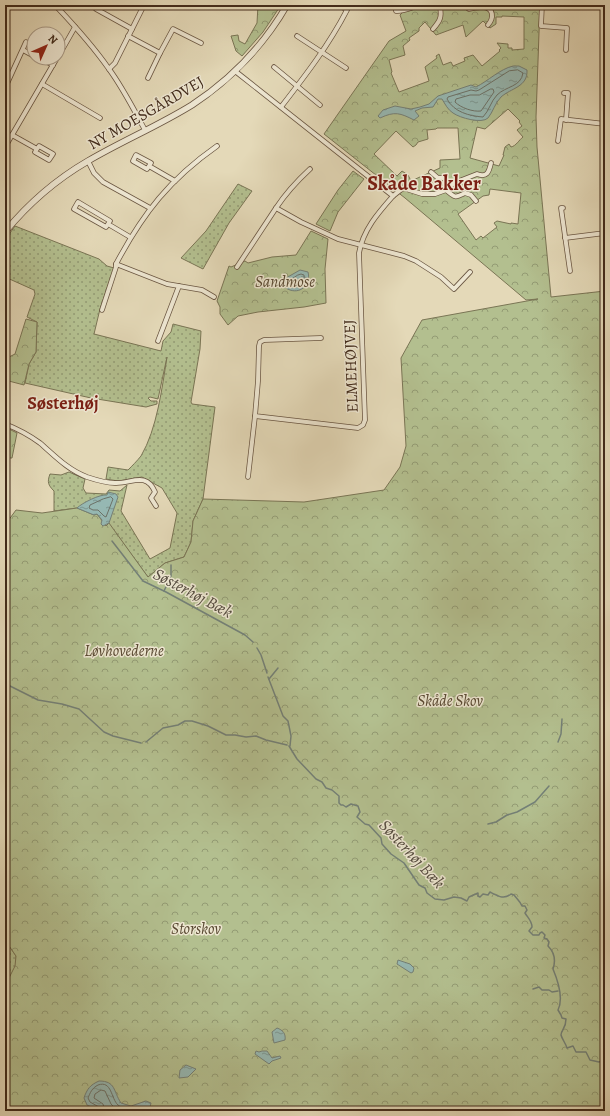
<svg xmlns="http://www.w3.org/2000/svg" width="610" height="1116" font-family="Alegreya,serif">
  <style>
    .grass { fill: url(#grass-dots); stroke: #7a7555 }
    .forest { fill: url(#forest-crowns); stroke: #7a7555; fill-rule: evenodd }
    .water { fill: url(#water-ripples); stroke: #748077 }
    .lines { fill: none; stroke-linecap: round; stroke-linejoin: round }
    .shore { stroke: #6c7268; stroke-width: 1 }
    .stream { stroke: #748077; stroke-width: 1.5 }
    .minor-casing { stroke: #6a5642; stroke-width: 5.5 }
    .tertiary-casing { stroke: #6a5642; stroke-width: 7 }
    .minor { stroke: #ede6d1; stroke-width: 4 }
    .tertiary { stroke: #ede6d1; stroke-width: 5.5 }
    .labels { text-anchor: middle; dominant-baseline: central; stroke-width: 3; stroke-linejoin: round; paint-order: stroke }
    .street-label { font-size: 16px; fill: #422b1b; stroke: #ede6d1 }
    .park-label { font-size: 16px; font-style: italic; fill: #594932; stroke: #ede6d1 }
    .water-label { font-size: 17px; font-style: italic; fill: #574e41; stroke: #ede6d1 }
    .quarter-label { font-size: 18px; font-weight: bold; fill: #7a1f14; stroke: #ede6d1 }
    .district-label { font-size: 20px; font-weight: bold; fill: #7a1f14; stroke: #ede6d1 }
  </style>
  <defs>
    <pattern id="grass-dots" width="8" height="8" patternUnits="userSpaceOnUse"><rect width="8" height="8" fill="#b3bf8f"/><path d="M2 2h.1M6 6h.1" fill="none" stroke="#939b74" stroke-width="1.8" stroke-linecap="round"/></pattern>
    <pattern id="forest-crowns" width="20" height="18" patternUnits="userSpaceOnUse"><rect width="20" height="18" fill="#b3bf8f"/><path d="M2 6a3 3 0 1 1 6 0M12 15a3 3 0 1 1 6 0" fill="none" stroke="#939b74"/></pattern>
    <pattern id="water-ripples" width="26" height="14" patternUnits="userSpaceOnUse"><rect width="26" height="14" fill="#96b9b4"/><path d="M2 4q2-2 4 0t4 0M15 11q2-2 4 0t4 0" fill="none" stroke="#7c9792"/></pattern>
  </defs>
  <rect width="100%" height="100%" fill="#e4d9b8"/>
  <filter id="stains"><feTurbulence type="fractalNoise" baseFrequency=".005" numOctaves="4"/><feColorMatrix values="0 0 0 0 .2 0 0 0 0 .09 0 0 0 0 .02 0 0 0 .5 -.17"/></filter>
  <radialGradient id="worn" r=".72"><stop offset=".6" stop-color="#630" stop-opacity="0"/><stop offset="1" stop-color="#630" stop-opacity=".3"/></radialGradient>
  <g class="grass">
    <polygon points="238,184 252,191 229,223 203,269 181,258 206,231"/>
    <path d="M15 226 99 259 107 266 114 268 100 309 94 334 161 351 163 341 171 332 173 324 201 331 200 349 191 402 192 404 215 407 203 499 193 521 191 542 184 557 165 563 148 577 109 524 77 508 54 511V491C48 485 47 482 50 474L61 475 69 472 85 479 83 488 86 493 106 494 109 490 120 491 127 485 121 511 150 559 170 548 177 513 162 488 142 477 118 481 106 479 108 467 128 470C132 466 137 461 141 456 157 429 162 388 167 357L158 399 150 397 148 398 151 401H157V404L146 407 91 398 25 383 29 364 36 352 37 322 27 317 35 294 34 290 5 277V240Z"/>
    <polygon points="5,940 16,956 16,966 5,986"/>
  </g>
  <g class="forest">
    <polygon points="258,5 281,5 263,32 242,56 236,51 231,36 238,35 239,41 245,44 257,23"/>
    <path d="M428 5H540L536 117 537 147 551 297 605 291V1111H5V986L15 966 16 956 5 940V525L16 510 42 513 77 508 94 515 97 514 106 526 109 523 148 577 165 563 184 557 191 542 193 521 203 499 304 502 384 490 400 467 406 446 401 358 422 320 538 299 526 300 405 198 324 134 389 41 406 31 400 15 405 10ZM502 16 524 17V49L512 50V48H508V44L497 43 501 48 499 50 500 51 482 66 473 55 464 58 465 61 453 66 451 62 443 65 439 54 436 56 437 58 425 67 429 81 399 92 391 73 392 72 389 60 405 55 403 46 410 40 409 38 419 31V28L425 22 436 35 463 25 466 37 483 21 490 28 496 24V17H502ZM508 109 520 121 519 122 522 126 517 130 523 137C519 140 516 146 511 147L509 144 505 147 503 155H504L499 166 470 158 477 127 485 129ZM437 128H458L460 159 440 160V168L411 181 408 175 402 171 397 176 374 154 396 131 413 147 416 145 418 142 428 139 427 130 436 129ZM490 189 521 193 518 224 511 223V224L497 221 494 223 497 227 483 238 481 236 476 240 458 214 483 196 489 195Z"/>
    <polygon points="353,171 364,179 338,212 330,231 316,224 338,190"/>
    <polygon points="311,231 328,239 325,269 326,303 304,307 258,312 238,316 228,325 220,314 220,307 217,301 229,266 231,267 245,261 248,263 272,257 296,255"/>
    <polygon points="26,319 37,322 36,352 29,364 24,385 5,380 5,359 15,354"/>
    <polygon points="5,427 17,433 12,458 5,458"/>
  </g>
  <g class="water">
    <path d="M513 66H519L527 70C528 87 511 88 501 97 495 103 493 112 488 118 482 124 460 118 453 113 448 110 445 104 442 99H438L433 107 422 108 415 111 419 116 414 120C400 113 395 111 380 118L378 116 383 110 395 106 411 109 420 107 429 104 438 96 471 85 476 87C488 81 500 69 513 66Z"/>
    <path d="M300 270 308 272C311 283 302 294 290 290 286 289 285 286 282 286 274 285 267 288 259 287L262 284 272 285 282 283 286 278Z"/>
    <path d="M108 492 116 494 118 497 109 523 103 526 101 524 102 520 97 514 94 515 77 508C82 503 100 494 107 495Z"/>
    <polygon points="398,960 410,964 414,968 413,972 411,973 397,964"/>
    <path d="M277 1028C283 1030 286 1034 285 1040L274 1043 272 1032Z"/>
    <polygon points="256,1051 259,1052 262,1051 267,1051 272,1058 280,1056 281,1058 272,1061 269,1064 255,1054"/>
    <polygon points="186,1065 196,1069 188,1077 179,1078 180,1070"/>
    <path d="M99 1081C116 1081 113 1091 121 1103L131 1106 146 1101 151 1103 150 1107 147 1111H100L87 1105 84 1098C87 1089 90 1085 99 1081Z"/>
  </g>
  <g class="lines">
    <g class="shore">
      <path d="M518 70 523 73C521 87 506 86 497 95 491 101 489 111 483 117 469 116 454 112 447 99L448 97 471 90 476 91 479 90 509 71Z"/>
      <path d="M491 89H493L494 92 481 111C473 112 461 108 455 102L456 99 470 95H479Z"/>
      <path d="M298 275 301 274 304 275C306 285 297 289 289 285L288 283 289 281Z"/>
      <polygon points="111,497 113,499 106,517 104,516 98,510 93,510 89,508 90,505 103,499"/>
      <path d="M100 1111 99 1107 90 1102 88 1098C90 1093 92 1088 98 1085 112 1080 111 1099 118 1105 126 1112 134 1109 142 1107L144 1111"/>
      <polyline points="105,1111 103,1104 94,1098 95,1094 101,1090 105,1091 111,1104 118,1111"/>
    </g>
    <g class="stream">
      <polyline points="112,541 143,581 166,592 245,635 253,642"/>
      <polyline points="164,591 171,576 171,565"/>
      <polyline points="257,648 261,655 267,673"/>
      <polyline points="268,677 283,716 288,721 291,736 290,746"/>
      <polyline points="269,679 278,668"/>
      <polyline points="5,682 10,686 38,700 62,704 79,709 104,732 113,736 141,743"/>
      <polyline points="146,742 163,728 178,725 185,721 192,721 208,726 226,735 235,735 246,737 256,736 266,740 287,745"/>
      <polyline points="558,742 561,734 562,719"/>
      <path d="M289 746 297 759 316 779 322 782 326 788 332 790 339 796V803L341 805H343L346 807 351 804 358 806 360 812 357 817 365 824 369 825 381 838 382 844 391 854 404 863 419 885 425 888 427 893 435 899 444 900 454 897 461 898 467 901 469 897 478 893V896L480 897 483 894 488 895 490 892C498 896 504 900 511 894L514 895C517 899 520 901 522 906H525L527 910 525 913C528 918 532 921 532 927L529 931 533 935H539L540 933 542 932 545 935 544 938 547 939 549 942 548 946C555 953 556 960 553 969 558 981 564 998 558 1010L561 1015 562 1018 566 1019C566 1029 561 1030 561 1035 562 1039 566 1044 567 1048L573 1046 576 1052H586L590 1060 599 1062 605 1060"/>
      <polyline points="488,824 496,822 507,815 517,812 535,802 549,786"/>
      <polyline points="533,989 539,987 542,990 549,990 552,992 558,991"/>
    </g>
    <g class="minor-casing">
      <g id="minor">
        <path d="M55 5C74 25 93 46 109 69 123 88 134 110 145 130"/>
        <path d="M395 5 396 11C403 12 413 7 420 5"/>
        <path d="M464 5 469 9C474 8 478 7 483 7 494 8 494 18 488 25"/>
        <polyline points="542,5 541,26 567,28 566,50"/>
        <polyline points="96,9 132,29"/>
        <polyline points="5,11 8,5"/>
        <path d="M433 29C440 21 442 17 440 7L448 5"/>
        <polyline points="128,36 160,53 148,78"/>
        <polyline points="297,36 346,68"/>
        <polyline points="23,50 34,56"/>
        <polyline points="160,53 173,29 201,43"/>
        <polyline points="58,57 75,27"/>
        <polyline points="39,58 53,65"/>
        <polyline points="274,67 320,105"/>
        <polyline points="109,69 115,63 144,5"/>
        <path d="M235 71 393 196C378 213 363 230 359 253L365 420 363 425 358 428 255 416 258 381 259 346 260 342 264 340 321 338"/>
        <polyline points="42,84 100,118"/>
        <polyline points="5,88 26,42"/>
        <polyline points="564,93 568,93 566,120"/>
        <path d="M281 107C305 76 329 45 347 10L339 5"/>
        <polyline points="12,135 37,149 35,152 49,160 53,154 39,146 37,149"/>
        <polyline points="558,141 561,119 605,124"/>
        <polyline points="5,147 57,58"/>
        <polyline points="88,161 94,173 103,182 150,208"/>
        <polyline points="149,166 147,169 133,161 136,155 151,163 149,166 175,181"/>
        <path d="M431 172 438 178C445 177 447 180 450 186"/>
        <path d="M446 190C455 198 455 198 465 193L471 195 476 201"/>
        <polyline points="5,192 7,193"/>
        <path d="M393 196 403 188 422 194H435L446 190 454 183 477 174C487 178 489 172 491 163"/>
        <path d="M276 208C286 193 297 181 310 169"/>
        <polyline points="563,208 561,208 570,271"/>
        <polyline points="108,224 106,227 74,209 78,202 110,221 108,224 130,237"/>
        <polyline points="565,238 605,233"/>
        <polyline points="237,267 276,208 301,222 338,239 404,256 416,261 441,277 454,289 470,272"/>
        <path d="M214 297 202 290 167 284 116 264C143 213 170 179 217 146"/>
        <polyline points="102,310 116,267 116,264"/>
        <polyline points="158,341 179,286"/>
        <path d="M5 424C18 429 29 435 40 443 55 456 68 470 87 477 96 480 106 483 115 483 131 484 146 471 155 492L151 498 156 506"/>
        <polyline points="248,477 255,416"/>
      </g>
    </g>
    <g class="tertiary-casing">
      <path id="tertiary" d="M5 232C28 204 57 179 88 161 122 141 158 126 192 105 230 80 264 45 287 5"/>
    </g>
    <use href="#minor" class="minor"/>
    <use href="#tertiary" class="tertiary"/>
  </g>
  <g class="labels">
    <g class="street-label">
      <text transform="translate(146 113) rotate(-30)">NY MOESGÅRDVEJ</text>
      <text transform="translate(351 366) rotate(-92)">ELMEHØJVEJ</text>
    </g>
    <g class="park-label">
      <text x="285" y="282">Sandmose</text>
      <text x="124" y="651">Løvhovederne</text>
      <text x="450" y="701">Skåde Skov</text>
      <text x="196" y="929">Storskov</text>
    </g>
    <g class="water-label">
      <text transform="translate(193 593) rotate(28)">Søsterhøj Bæk</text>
      <text transform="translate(412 854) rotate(47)">Søsterhøj Bæk</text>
    </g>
    <g class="quarter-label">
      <text x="63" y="403">Søsterhøj</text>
    </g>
    <g class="district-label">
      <text x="424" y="183">Skåde Bakker</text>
    </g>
  </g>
  <rect width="610" height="1116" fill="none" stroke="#e4d9b8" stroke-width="20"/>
  <rect x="6" y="6" width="598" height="1104" fill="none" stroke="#422b1b" stroke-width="2"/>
  <rect x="10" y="10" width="590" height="1096" fill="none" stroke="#422b1b"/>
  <g transform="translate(46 46) rotate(45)"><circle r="19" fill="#ede6d1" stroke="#a99b88"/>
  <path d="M0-3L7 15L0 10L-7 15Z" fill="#8f2418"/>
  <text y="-6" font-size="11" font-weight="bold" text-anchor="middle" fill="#422b1b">N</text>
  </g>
  <rect width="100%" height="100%" filter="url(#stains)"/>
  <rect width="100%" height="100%" fill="url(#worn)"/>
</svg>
